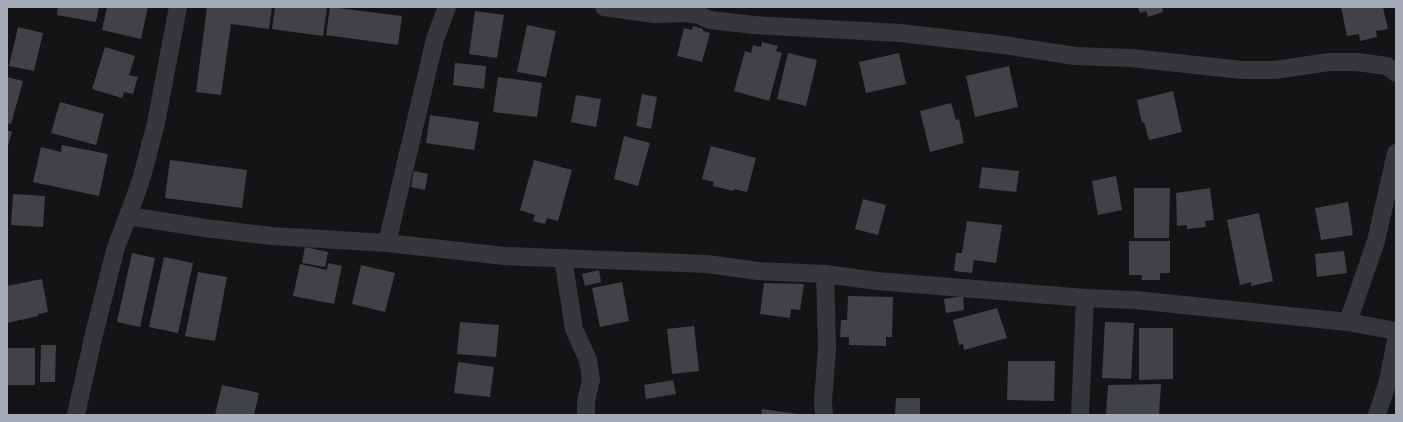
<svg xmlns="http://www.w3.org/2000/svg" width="1403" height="422" font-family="'Varela Round',sans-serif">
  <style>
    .building { fill: #404246 }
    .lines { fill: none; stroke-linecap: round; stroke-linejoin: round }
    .street { stroke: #35373b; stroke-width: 18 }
  </style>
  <rect width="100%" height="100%" fill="#141416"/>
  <g class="building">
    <polygon points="58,7 99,7 96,22 57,15"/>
    <polygon points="107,7 148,7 141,39 102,30"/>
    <polygon points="207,7 272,7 269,29 231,24 221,95 196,92"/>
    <polygon points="275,7 327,8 323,36 272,29"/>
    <polygon points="330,7 402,16 398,45 326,35"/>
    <polygon points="1138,7 1162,7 1163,12 1148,17 1146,11 1140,13"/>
    <polygon points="1341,7 1383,7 1388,29 1376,31 1377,37 1360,41 1359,34 1347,36"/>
    <polygon points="475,11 504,15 497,58 469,54"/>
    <polygon points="527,25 556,31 546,77 517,72"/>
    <polygon points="693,26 703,29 703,31 710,33 702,62 677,56 684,28 692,30"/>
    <polygon points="18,27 43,33 34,71 9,66"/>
    <polygon points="762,42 778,46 776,51 782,53 769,101 734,91 745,51 751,53 753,45 761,47"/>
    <polygon points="105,47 135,56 129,75 138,77 133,94 124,92 122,98 92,89"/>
    <polygon points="788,53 817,60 806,106 777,99"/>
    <polygon points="899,53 906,84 866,93 859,62"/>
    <polygon points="455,63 486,66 484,89 453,85"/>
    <polygon points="1009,66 1018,107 975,117 966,76"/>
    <polygon points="7,77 23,81 11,124 7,123"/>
    <polygon points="498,77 542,83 537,117 493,112"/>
    <polygon points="1173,91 1182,132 1149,140 1144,122 1142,123 1137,100"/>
    <polygon points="642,94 657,97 651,129 636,126"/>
    <polygon points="576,95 601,99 596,127 571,122"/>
    <polygon points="60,102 104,114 96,145 51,133"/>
    <polygon points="951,103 956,120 959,119 964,143 930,152 920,111"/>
    <polygon points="430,115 479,122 474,150 426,143"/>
    <polygon points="7,130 12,132 7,149"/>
    <polygon points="624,136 650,143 638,186 614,179"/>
    <polygon points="62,145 108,154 99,196 33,182 41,147 61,152"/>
    <polygon points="711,146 756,158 747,192 734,189 733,191 713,186 714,182 702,179"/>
    <polygon points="170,160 247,170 242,208 165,198"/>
    <polygon points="534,160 572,170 558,221 547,218 545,224 533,221 535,215 520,210"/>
    <polygon points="982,167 1019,171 1016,192 979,188"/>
    <polygon points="414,171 428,174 425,190 411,187"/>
    <polygon points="1116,176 1122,210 1098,215 1092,181"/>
    <polygon points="1134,188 1170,188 1169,238 1134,238"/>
    <polygon points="1210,188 1214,220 1205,221 1206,227 1187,229 1187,225 1177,226 1176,193"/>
    <polygon points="13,194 45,196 43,227 11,225"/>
    <polygon points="863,199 886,205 878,235 855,229"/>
    <polygon points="1348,202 1353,235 1321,240 1315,208"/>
    <polygon points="1259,213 1273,281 1251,286 1251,282 1240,285 1227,220"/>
    <polygon points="967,221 1002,225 996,263 974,260 972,273 954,271 956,253 962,253"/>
    <polygon points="1129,241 1170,241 1170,273 1160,273 1160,280 1142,280 1142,275 1129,275"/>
    <polygon points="305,247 328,252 325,267 302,263"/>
    <polygon points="1344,251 1347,273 1317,277 1315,254"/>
    <polygon points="132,253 155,258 140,327 117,322"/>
    <polygon points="164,257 193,263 178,333 149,327"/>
    <polygon points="328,263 342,266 334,304 293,296 300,264 327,270"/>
    <polygon points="361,265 395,273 385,312 352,304"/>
    <polygon points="599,270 601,282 585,286 582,274"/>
    <polygon points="198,272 227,277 215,341 185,336"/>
    <polygon points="42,279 48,312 38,314 38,316 7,323 7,286"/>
    <polygon points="622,282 629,321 600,327 592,288"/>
    <polygon points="764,283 804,284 800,310 791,309 790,318 760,314"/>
    <polygon points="848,296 893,297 892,337 886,337 886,346 849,345 849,337 840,337 841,320 847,320"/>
    <polygon points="963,296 964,310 946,313 944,299"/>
    <polygon points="997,308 1007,338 964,350 963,344 959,345 953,320"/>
    <polygon points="460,322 499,325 496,357 457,354"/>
    <polygon points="1105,322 1134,323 1131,379 1102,378"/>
    <polygon points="694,326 699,371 672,374 667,329"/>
    <polygon points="1139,328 1173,328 1173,379 1139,380"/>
    <polygon points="41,345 56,345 55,382 40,382"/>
    <rect x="7" y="348" width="28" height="37"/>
    <polygon points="1008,361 1055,361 1054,401 1007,400"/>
    <polygon points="458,362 494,367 490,397 454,393"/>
    <polygon points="673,380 676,394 646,399 644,385"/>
    <polygon points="1161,384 1159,415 1106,415 1108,385"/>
    <polygon points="222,385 259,393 254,415 215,415"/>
    <polygon points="896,398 920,398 920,414 895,414"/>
    <polygon points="762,409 798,414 798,415 761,415"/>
  </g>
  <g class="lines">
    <g class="street">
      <polyline points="604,7 654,14 687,13 699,15 710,20 754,25 900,33 1004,45 1075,56 1131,58 1242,70 1275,70 1329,62 1357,62 1387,66 1396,73"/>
      <polyline points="128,216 205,228 272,236 387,243 505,256 707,264 758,271 825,274 877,281 1085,298 1135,300 1348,322 1396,331"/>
      <polyline points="387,243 435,39 447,7"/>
      <polyline points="563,258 574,329 588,360 591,380 586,401 586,415"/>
      <polyline points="1348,322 1376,241 1396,153"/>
      <polyline points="76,415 94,334 116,247 128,216 141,180 156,123 178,7"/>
      <polyline points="824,415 823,401 827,349 825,274"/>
      <polyline points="1080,415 1085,298"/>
      <polyline points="1377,415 1388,381 1396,340"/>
    </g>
  </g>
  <rect width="1403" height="422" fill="none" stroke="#a5acb7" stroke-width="16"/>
</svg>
